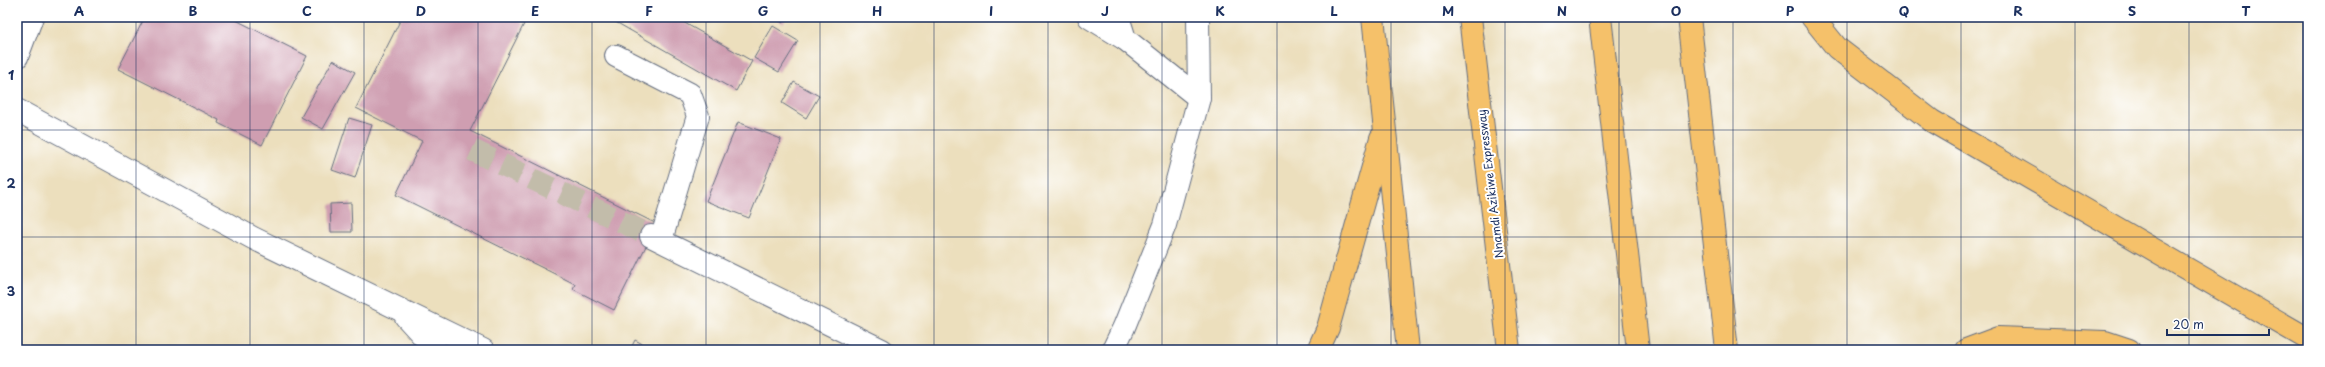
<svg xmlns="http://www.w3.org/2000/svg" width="2325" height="367" font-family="'Playpen Sans',sans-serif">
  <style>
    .building { fill: #cf9eb1 }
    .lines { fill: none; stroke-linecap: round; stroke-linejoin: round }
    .minor-tunnel { stroke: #c2bcaa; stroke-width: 22; stroke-dasharray: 22 11; stroke-linecap: butt }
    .minor-casing { stroke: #646d7f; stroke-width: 24 }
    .highway-casing { stroke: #646d7f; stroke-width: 24 }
    .minor { stroke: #fff; stroke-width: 22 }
    .highway { stroke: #f5c16b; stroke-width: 22 }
    .grid { fill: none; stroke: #1b2f5e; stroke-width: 1; stroke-opacity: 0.55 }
    .labels { text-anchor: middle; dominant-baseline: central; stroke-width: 4; stroke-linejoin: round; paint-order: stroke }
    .street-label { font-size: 11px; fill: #1b2f5e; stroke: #fff }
    .neatline { fill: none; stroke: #1b2f5e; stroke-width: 1.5 }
    .grid-label { font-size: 13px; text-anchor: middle; font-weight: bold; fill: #1b2f5e }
  </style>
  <rect width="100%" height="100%" fill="#fff"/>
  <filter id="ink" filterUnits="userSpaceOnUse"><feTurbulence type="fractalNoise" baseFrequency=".025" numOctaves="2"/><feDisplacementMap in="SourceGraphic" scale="8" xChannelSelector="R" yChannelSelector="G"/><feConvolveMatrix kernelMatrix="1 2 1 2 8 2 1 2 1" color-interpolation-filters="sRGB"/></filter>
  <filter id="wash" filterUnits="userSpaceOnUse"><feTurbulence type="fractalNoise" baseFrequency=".012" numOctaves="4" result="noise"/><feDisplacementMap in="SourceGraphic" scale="16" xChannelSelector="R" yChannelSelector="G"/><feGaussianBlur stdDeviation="0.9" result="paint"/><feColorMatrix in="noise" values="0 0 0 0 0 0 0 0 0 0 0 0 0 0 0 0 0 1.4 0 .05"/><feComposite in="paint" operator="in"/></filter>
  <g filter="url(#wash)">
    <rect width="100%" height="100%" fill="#ecdfbd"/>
    <g id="blocks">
      <g class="building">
        <polygon points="145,17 230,17 307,56 262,145 218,123 219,120 118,69"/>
        <polygon points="402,17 511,17 524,24 470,131 657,224 614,310 573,289 575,284 396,195 422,141 356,108"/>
        <polygon points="607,17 674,17 752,61 736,91"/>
        <polygon points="774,17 787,17 783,23"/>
        <polygon points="773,26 798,41 779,72 754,58"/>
        <polygon points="333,60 355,72 323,129 301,117"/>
        <polygon points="794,82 819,96 806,118 782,103"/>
        <polygon points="349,118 372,125 355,178 332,170"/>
        <polygon points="738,122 781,139 749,218 706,201"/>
        <polygon points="351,203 352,232 331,232 330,204"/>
        <polygon points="635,340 654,350 630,350"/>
      </g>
    </g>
  </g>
  <g filter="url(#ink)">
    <use href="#blocks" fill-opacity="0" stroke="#646d7f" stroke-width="1"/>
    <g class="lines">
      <polyline class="minor-tunnel" points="472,150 651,236"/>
      <g class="minor-casing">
        <g id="minor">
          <polyline points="1089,17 1125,39"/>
          <polyline points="1118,17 1125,39 1199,98"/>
          <polyline points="616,56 690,94 698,116 661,240"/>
          <polyline points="17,57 32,17"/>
          <polyline points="17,110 253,238 483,350"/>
          <polyline points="651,236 882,350"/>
          <polyline points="406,317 436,350"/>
          <polyline points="1113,350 1124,327 1165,225 1199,98 1198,17"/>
        </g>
      </g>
      <g class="highway-casing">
        <g id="highway">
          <polyline points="1373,17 1408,350"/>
          <polyline points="1470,17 1509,350"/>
          <polyline points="1600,17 1638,350"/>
          <polyline points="1689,17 1727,350"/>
          <polyline points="1812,17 1837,48 1932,121 2308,339"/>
          <polyline points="1318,350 1328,328 1381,138"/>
          <polyline points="1966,350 1998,338 2105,342 2129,350"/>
        </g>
      </g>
      <use href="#minor" class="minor"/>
      <use href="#highway" class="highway"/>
    </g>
  </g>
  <path class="grid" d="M136 17V350M250 17V350M364 17V350M478 17V350M592 17V350M706 17V350M820 17V350M934 17V350M1048 17V350M1162 17V350M1277 17V350M1391 17V350M1505 17V350M1619 17V350M1733 17V350M1847 17V350M1961 17V350M2075 17V350M2189 17V350M17 130H2308M17 237H2308"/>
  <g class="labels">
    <g class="street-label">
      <text transform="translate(1490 184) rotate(-97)">Nnamdi Azikiwe Expressway</text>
    </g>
  </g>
  <rect width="2325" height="367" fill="none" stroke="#fff" stroke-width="44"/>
  <path d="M2167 329v6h102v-6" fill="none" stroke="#1b2f5e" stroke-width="2"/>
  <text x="2173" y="329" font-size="12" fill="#1b2f5e" stroke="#ffffff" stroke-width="3" paint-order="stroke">20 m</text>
  <rect x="22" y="22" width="2281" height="323" class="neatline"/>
  <g class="grid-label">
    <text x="79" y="16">A</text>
    <text x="193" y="16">B</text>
    <text x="307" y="16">C</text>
    <text x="421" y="16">D</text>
    <text x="535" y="16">E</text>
    <text x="649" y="16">F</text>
    <text x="763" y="16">G</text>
    <text x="877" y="16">H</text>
    <text x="991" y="16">I</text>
    <text x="1105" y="16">J</text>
    <text x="1220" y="16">K</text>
    <text x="1334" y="16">L</text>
    <text x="1448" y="16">M</text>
    <text x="1562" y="16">N</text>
    <text x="1676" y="16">O</text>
    <text x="1790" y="16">P</text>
    <text x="1904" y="16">Q</text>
    <text x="2018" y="16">R</text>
    <text x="2132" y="16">S</text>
    <text x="2246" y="16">T</text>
    <text x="11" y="80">1</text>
    <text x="11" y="188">2</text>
    <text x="11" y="296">3</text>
  </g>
</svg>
